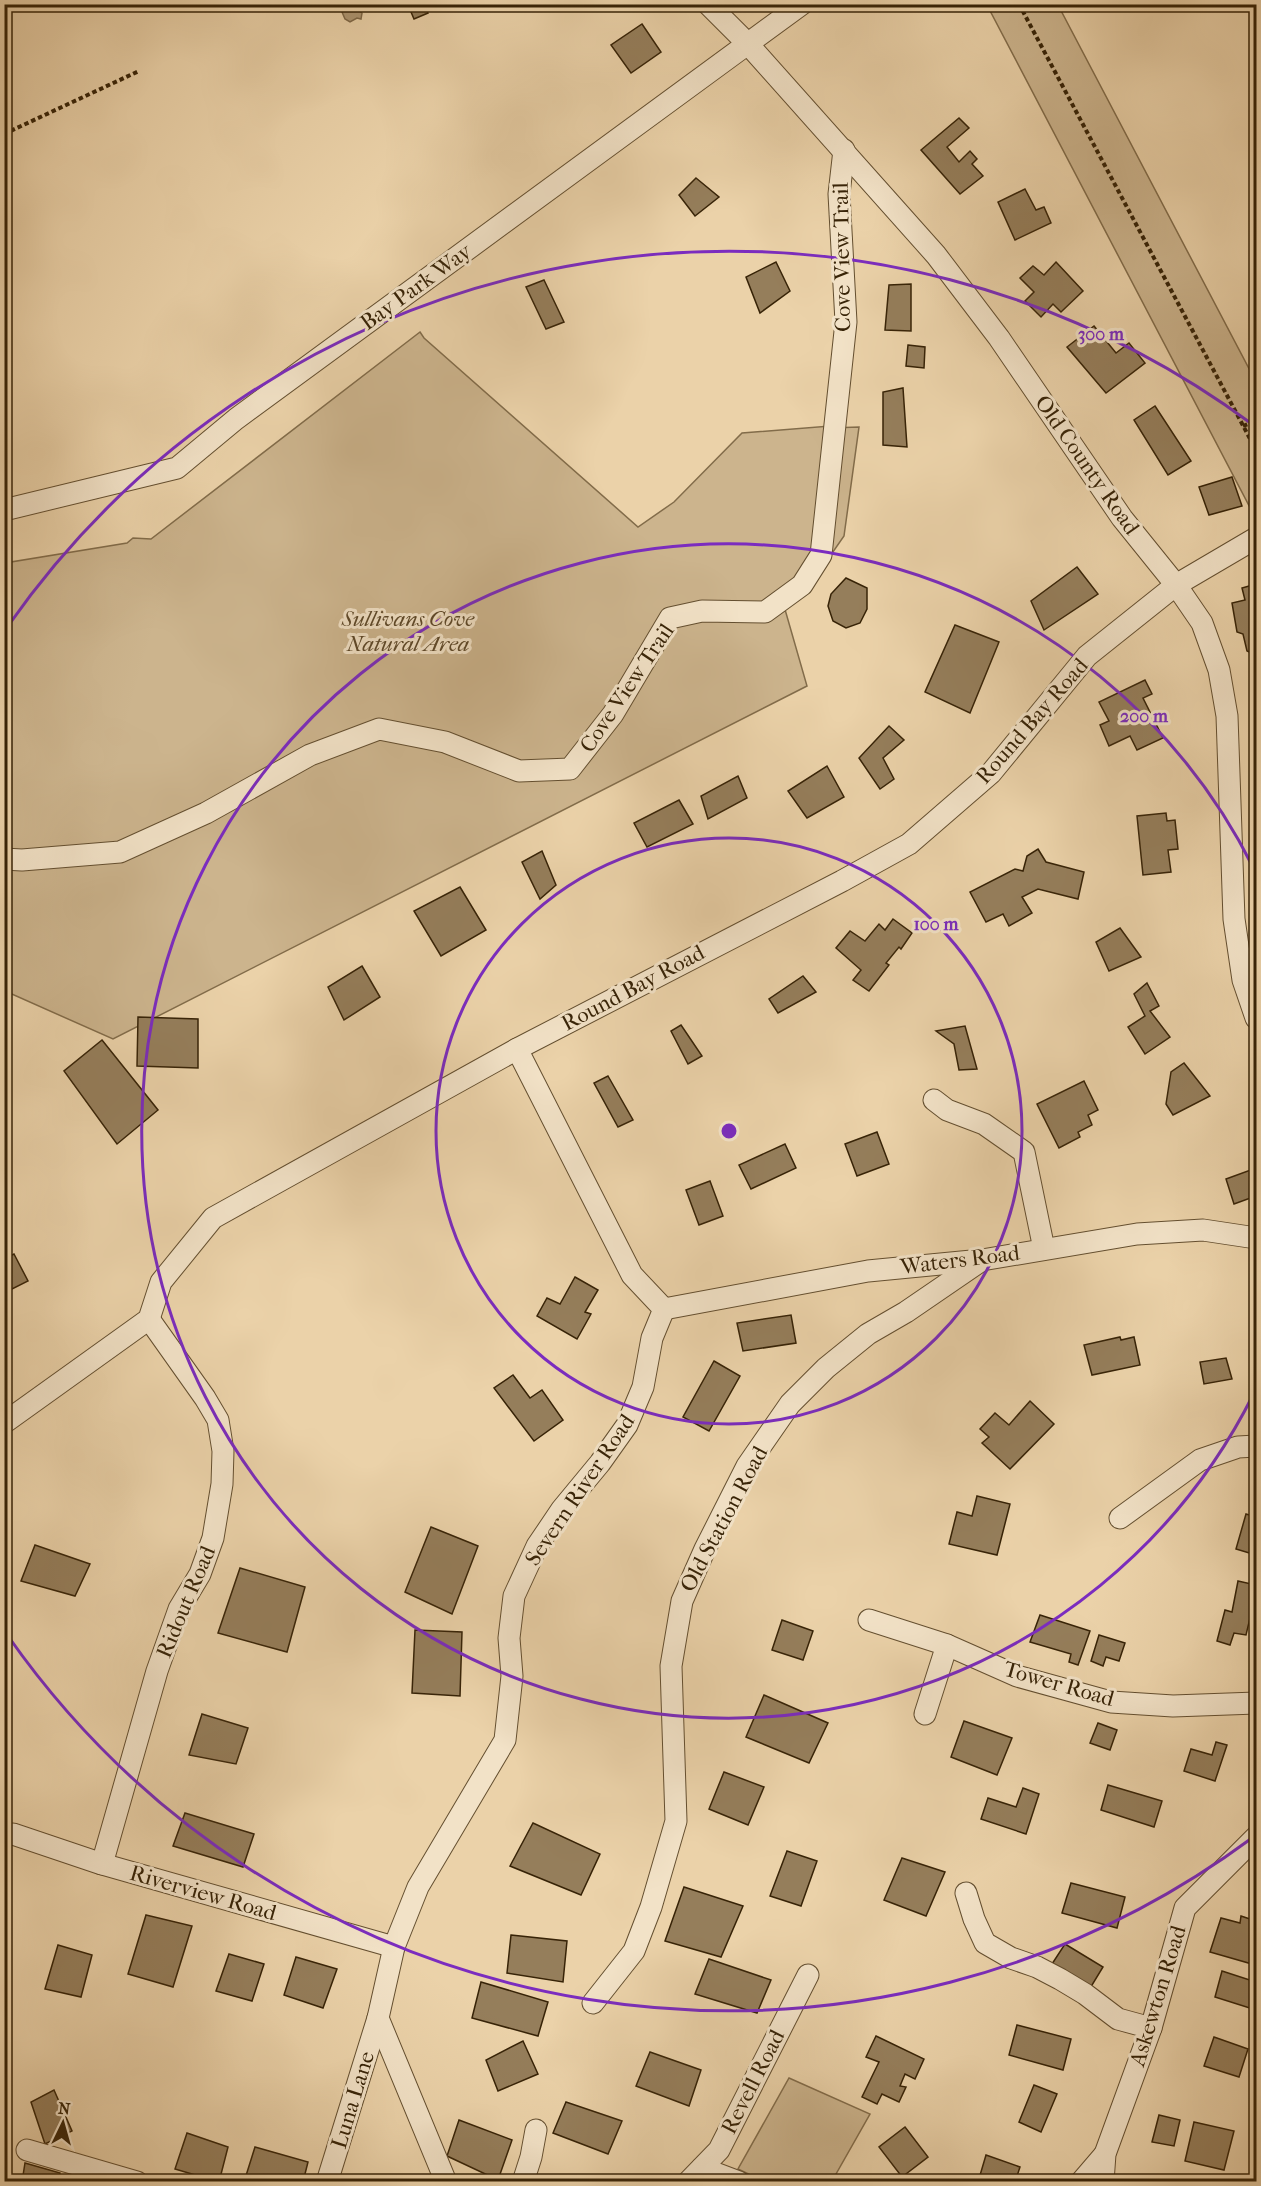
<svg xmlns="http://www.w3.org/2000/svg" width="1261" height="2186" font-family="'IM FELL French Canon',serif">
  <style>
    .green { fill: #ccb48d; stroke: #826c4a; stroke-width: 1.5 }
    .water { fill: #ae9672; stroke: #7e6847; stroke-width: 1.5 }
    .building { fill: #957e5b; stroke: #372307; stroke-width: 1.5 }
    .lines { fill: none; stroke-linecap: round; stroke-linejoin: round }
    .minor-casing { stroke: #644f30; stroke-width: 23 }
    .path { stroke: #372307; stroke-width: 4; stroke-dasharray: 4.5 3; stroke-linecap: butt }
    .minor { stroke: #f2e2c7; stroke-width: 21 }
    .ring { fill: none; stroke: #7b2cbf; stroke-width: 3 }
    .labels { text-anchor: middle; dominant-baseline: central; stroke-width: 6; stroke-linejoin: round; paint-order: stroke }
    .street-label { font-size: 22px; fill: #372307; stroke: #f2e2c7 }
    .park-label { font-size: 22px; font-style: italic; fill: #5c4728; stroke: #f2e2c7 }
    .centre { fill: #7b2cbf; stroke: #f2e2c7; stroke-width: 3 }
    .ring-label { font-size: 18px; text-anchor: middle; font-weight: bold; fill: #7b2cbf; stroke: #f2e2c7; stroke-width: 6; stroke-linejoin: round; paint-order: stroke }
  </style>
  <rect width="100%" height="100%" fill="#ebd2a9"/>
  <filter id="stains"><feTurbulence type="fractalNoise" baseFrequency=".00333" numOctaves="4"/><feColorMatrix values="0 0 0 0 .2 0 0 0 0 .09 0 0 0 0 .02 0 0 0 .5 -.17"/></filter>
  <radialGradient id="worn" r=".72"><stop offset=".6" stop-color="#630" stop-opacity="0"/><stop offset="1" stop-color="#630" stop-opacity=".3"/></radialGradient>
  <g class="green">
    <polygon points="987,5 1058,5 1256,382 1256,519"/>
    <polygon points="420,332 424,338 638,527 674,502 742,433 830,426 830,428 859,427 844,536 817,575 784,606 807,686 113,1039 5,991 5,563 127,543 133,538 151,539"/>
    <polygon points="789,2078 870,2114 832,2181 763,2181 738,2169"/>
  </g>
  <polygon class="water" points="339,5 356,5 356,9 362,13 361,19 357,18 350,22 345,19"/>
  <g class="building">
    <polygon points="394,4 424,4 428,13 414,19 408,5 397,10"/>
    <polygon points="642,24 661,52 631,73 611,45"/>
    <polygon points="959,118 969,128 947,147 959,162 970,151 977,159 972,164 983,176 960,194 921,150"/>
    <polygon points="696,178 719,197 695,216 679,195"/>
    <polygon points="1025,189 1036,210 1044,207 1051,223 1015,240 998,202"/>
    <polygon points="776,262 790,291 760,313 746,277"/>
    <polygon points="1056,262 1083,291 1061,312 1053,304 1041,317 1025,301 1034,292 1020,278 1033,266 1044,275"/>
    <polygon points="544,280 564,322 546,329 526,287"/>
    <polygon points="911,284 911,331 885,330 889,285"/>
    <polygon points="1094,326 1116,353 1129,343 1145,363 1106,393 1067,347"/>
    <polygon points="908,345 925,347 924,368 906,366"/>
    <polygon points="903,388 907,447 883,445 883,392"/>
    <polygon points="1155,406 1191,461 1168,475 1134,420"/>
    <polygon points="1232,477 1242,506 1209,515 1199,487"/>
    <polygon points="1077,567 1098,594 1044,630 1031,601"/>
    <polygon points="846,578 867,588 867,609 860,623 846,628 833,621 828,606 831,594"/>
    <polygon points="1256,584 1256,655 1247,651 1243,634 1237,632 1232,603 1245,600 1242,588"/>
    <polygon points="955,625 999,642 970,713 925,692"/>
    <polygon points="1145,680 1152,694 1143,698 1163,738 1137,750 1130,736 1109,746 1100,725 1109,721 1099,702"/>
    <polygon points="889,726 904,740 883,758 894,779 880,789 859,758"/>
    <polygon points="827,766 844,797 807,818 788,791"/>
    <polygon points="738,776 747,798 708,819 701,796"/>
    <polygon points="679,800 693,824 647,847 634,823"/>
    <polygon points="1166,813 1167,821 1175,820 1178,849 1168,850 1171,872 1143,875 1137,816"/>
    <polygon points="1038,849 1046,862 1084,872 1078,899 1038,889 1022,897 1032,913 1009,926 1003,914 986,922 970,892 1015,869 1023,871 1027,856"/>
    <polygon points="542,851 556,885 540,899 522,862"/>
    <polygon points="460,887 486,930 441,956 414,911"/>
    <polygon points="893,919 912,933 901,949 899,947 886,963 889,965 869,991 853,980 861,970 836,948 850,931 865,941 879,924 885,930"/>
    <polygon points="1120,928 1141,957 1109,971 1096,942"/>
    <polygon points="362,966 380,997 344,1020 328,987"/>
    <polygon points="803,976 816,992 778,1013 769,999"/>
    <polygon points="1147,983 1159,1006 1150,1011 1170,1037 1145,1054 1128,1027 1145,1016 1134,994"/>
    <polygon points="138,1017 198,1019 198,1068 137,1066"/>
    <polygon points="681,1025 702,1056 688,1064 671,1031"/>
    <polygon points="965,1026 977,1069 959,1070 954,1044 936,1031"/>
    <polygon points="102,1040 158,1110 117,1144 64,1071"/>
    <polygon points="1184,1063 1210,1096 1173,1115 1166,1104 1171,1072"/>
    <polygon points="608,1076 633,1120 618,1127 594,1083"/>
    <polygon points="1084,1081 1098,1110 1088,1115 1092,1125 1078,1132 1080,1137 1059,1148 1037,1104"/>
    <polygon points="877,1132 889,1164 857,1176 845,1144"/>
    <polygon points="785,1144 796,1168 751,1189 739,1165"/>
    <polygon points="1256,1168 1256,1196 1234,1204 1226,1179"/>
    <polygon points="710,1181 723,1216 699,1225 686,1190"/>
    <polygon points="14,1254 28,1281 4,1293 4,1259"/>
    <polygon points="575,1277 598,1290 585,1312 591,1314 577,1339 537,1316 547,1298 560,1304"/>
    <polygon points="791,1315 796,1343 743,1351 737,1323"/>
    <polygon points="1120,1337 1121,1340 1134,1337 1140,1365 1092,1375 1084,1345"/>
    <polygon points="1226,1358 1232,1379 1204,1384 1200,1362"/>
    <polygon points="714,1361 740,1376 709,1431 683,1417"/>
    <polygon points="513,1375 530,1398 542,1390 563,1420 534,1441 494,1388"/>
    <polygon points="1030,1401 1054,1424 1010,1469 982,1443 989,1437 980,1429 995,1413 1009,1425"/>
    <polygon points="977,1496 1010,1504 997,1555 949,1544 957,1512 972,1516"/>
    <polygon points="1246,1514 1256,1517 1256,1555 1236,1549"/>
    <polygon points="431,1527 478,1546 452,1614 405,1592"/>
    <polygon points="35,1545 90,1564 75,1596 21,1581"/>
    <polygon points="240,1568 305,1587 287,1652 218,1633"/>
    <polygon points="1238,1581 1256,1585 1256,1593 1246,1635 1234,1633 1230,1645 1217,1641 1225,1610 1232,1612"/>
    <polygon points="1040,1615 1090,1631 1078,1665 1069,1662 1071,1654 1030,1642"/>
    <polygon points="782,1620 813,1631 803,1660 772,1650"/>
    <polygon points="415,1630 462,1632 460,1696 412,1693"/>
    <polygon points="1099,1635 1125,1643 1119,1661 1106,1657 1103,1666 1091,1661"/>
    <polygon points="764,1695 828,1723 809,1763 746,1737"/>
    <polygon points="202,1714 248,1728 236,1764 189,1755"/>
    <polygon points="964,1721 1012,1738 997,1775 951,1757"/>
    <polygon points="1098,1723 1117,1730 1110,1750 1090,1743"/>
    <polygon points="1216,1742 1227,1745 1215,1781 1184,1771 1191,1749 1212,1755"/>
    <polygon points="724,1772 764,1787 748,1825 709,1809"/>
    <polygon points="1108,1785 1162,1801 1154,1827 1101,1810"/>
    <polygon points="1023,1788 1039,1794 1026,1834 981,1819 988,1798 1016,1807"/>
    <polygon points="185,1813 254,1834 243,1867 173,1846"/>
    <polygon points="533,1823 600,1854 581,1895 510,1866"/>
    <polygon points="787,1851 817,1861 801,1906 770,1896"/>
    <polygon points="902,1858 945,1872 926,1916 884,1900"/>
    <polygon points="1071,1883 1125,1897 1117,1928 1062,1913"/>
    <polygon points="684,1887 743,1906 721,1957 665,1941"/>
    <polygon points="146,1915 192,1926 173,1987 128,1974"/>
    <polygon points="1241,1916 1256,1921 1256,1954 1252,1964 1210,1952 1221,1918 1240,1923"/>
    <polygon points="511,1935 567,1941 563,1982 507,1973"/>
    <polygon points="1065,1944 1103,1967 1089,1990 1050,1967"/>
    <polygon points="58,1945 92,1955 81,1997 45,1989"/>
    <polygon points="229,1954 264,1964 252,2001 216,1991"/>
    <polygon points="296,1957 337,1969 323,2008 284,1995"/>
    <polygon points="709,1959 771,1980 757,2013 695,1994"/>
    <polygon points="1222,1971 1256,1982 1256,2010 1215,1997"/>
    <polygon points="481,1982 548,2002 538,2036 472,2018"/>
    <polygon points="1017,2025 1071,2039 1063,2070 1009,2055"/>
    <polygon points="876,2036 924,2059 915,2079 905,2074 900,2086 906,2087 899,2102 882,2094 877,2104 862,2097 879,2062 866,2057"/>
    <polygon points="1214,2037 1248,2049 1239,2077 1204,2066"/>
    <polygon points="523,2041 538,2074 498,2091 486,2060"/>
    <polygon points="650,2052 701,2070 689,2106 636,2086"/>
    <polygon points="1034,2085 1057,2094 1041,2132 1019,2122"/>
    <polygon points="54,2090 72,2131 45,2144 31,2102"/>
    <polygon points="566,2102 622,2121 608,2154 553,2133"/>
    <polygon points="1159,2115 1180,2120 1174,2146 1152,2142"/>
    <polygon points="459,2120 512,2140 498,2180 447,2156"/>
    <polygon points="1194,2122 1234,2131 1224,2170 1185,2161"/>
    <polygon points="905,2127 928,2157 902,2177 879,2147"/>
    <polygon points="187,2133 228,2147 219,2182 175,2169"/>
    <polygon points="255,2147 308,2162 303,2182 244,2182"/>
    <polygon points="986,2155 1020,2167 1015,2182 978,2182"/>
    <polygon points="25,2163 60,2173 58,2182 22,2182"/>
  </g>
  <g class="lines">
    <g class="minor-casing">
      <g id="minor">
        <polyline points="708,4 748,44 936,255 999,338 1122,518 1176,585 1202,623 1219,670 1227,716 1234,919 1243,980 1256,1018"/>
        <polyline points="4,510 177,468 236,419 802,4"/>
        <polyline points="4,859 22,860 120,852 206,813 310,755 379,729 445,742 519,771 570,769 613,714 670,618 702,611 765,612 802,585 821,555 846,322 839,194 844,150"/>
        <polyline points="934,1100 947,1110 984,1124 1024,1152 1044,1249"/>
        <polyline points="664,1309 868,1271 982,1260 1137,1234 1203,1230 1256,1238"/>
        <polyline points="4,1423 149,1319 161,1282 213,1218 517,1049 842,881 909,844 991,773 1087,656 1176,585 1256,538"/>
        <polyline points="1120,1518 1200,1460 1238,1447 1256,1446"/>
        <polyline points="869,1620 947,1645 1017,1676 1111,1702 1173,1706 1256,1703"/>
        <polyline points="925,1714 947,1645"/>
        <polyline points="13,1834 102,1864 394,1947"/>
        <polyline points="102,1864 157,1671 179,1609 200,1574 213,1538 222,1484 223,1451 218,1420 205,1398 149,1319"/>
        <polyline points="966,1893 974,1919 985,1943 1011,1958 1037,1967 1060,1979 1085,1994 1118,2019 1151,2028"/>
        <polyline points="593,2003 634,1951 651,1907 676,1821 671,1666 682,1601 705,1549 747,1466 790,1404 826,1368 868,1334 906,1312 982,1260"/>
        <polyline points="378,2018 446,2182"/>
        <polyline points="27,2150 137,2182"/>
        <polyline points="702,2168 739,2182"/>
        <polyline points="327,2182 378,2018 394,1947 418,1887 505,1740 512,1676 509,1638 514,1596 537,1546 562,1509 600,1463 627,1425 643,1387 652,1338 664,1309 632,1275 517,1049"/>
        <polyline points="523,2182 531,2157 536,2130"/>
        <polyline points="688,2182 719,2150 808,1975"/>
        <polyline points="1081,2182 1105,2154"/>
        <polyline points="1103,2182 1105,2154 1151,2028 1185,1908 1256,1837"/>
      </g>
    </g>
    <g class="path">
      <polyline points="1019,4 1256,450"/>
      <polyline points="4,134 139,71"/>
      <polyline points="1243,426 1256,421"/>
    </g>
    <use href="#minor" class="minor"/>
  </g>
  <g class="ring">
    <circle cx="729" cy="1131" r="293"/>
    <path d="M1254 1393A587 587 0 1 1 1254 869"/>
    <path d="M1252 1838A880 880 0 0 1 8 1636M8 626A880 880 0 0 1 1252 424"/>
  </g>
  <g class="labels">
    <g class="street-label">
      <text transform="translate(842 257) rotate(-91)">Cove View Trail</text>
      <text transform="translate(416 287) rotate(-36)">Bay Park Way</text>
      <text transform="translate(1087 465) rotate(55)">Old County Road</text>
      <text transform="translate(627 688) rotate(-56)">Cove View Trail</text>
      <text transform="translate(1032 721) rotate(-49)">Round Bay Road</text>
      <text transform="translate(633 988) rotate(-28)">Round Bay Road</text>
      <text transform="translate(960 1260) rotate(-7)">Waters Road</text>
      <text transform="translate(580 1490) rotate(-56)">Severn River Road</text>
      <text transform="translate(724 1519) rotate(-62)">Old Station Road</text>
      <text transform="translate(186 1602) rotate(-67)">Ridout Road</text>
      <text transform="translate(1059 1684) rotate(16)">Tower Road</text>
      <text transform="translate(203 1893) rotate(16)">Riverview Road</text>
      <text transform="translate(1158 1996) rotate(-73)">Askewton Road</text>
      <text transform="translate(753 2082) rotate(-63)">Revell Road</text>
      <text transform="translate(353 2100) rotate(-73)">Luna Lane</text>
    </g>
    <g class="park-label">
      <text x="408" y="619">Sullivans Cove<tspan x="408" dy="25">Natural Area</tspan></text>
    </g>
  </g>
  <circle cx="729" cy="1131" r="9" class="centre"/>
  <g class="ring-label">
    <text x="1101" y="340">300 m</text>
    <text x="1144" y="722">200 m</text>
    <text x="936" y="930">100 m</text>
  </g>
  <rect width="1261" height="2186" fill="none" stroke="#ebd2a9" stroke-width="24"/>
  <rect x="6" y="6" width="1249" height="2174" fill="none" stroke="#372307" stroke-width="3"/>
  <rect x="12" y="12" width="1237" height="2162" fill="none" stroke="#372307" stroke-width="1.5"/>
  <g transform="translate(63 2123) rotate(5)" stroke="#f2e2c7" stroke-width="4.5" paint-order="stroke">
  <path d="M0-4.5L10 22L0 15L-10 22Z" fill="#372307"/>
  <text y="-9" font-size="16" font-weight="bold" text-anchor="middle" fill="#372307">N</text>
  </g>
  <rect width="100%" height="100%" filter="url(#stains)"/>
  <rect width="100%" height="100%" fill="url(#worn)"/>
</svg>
